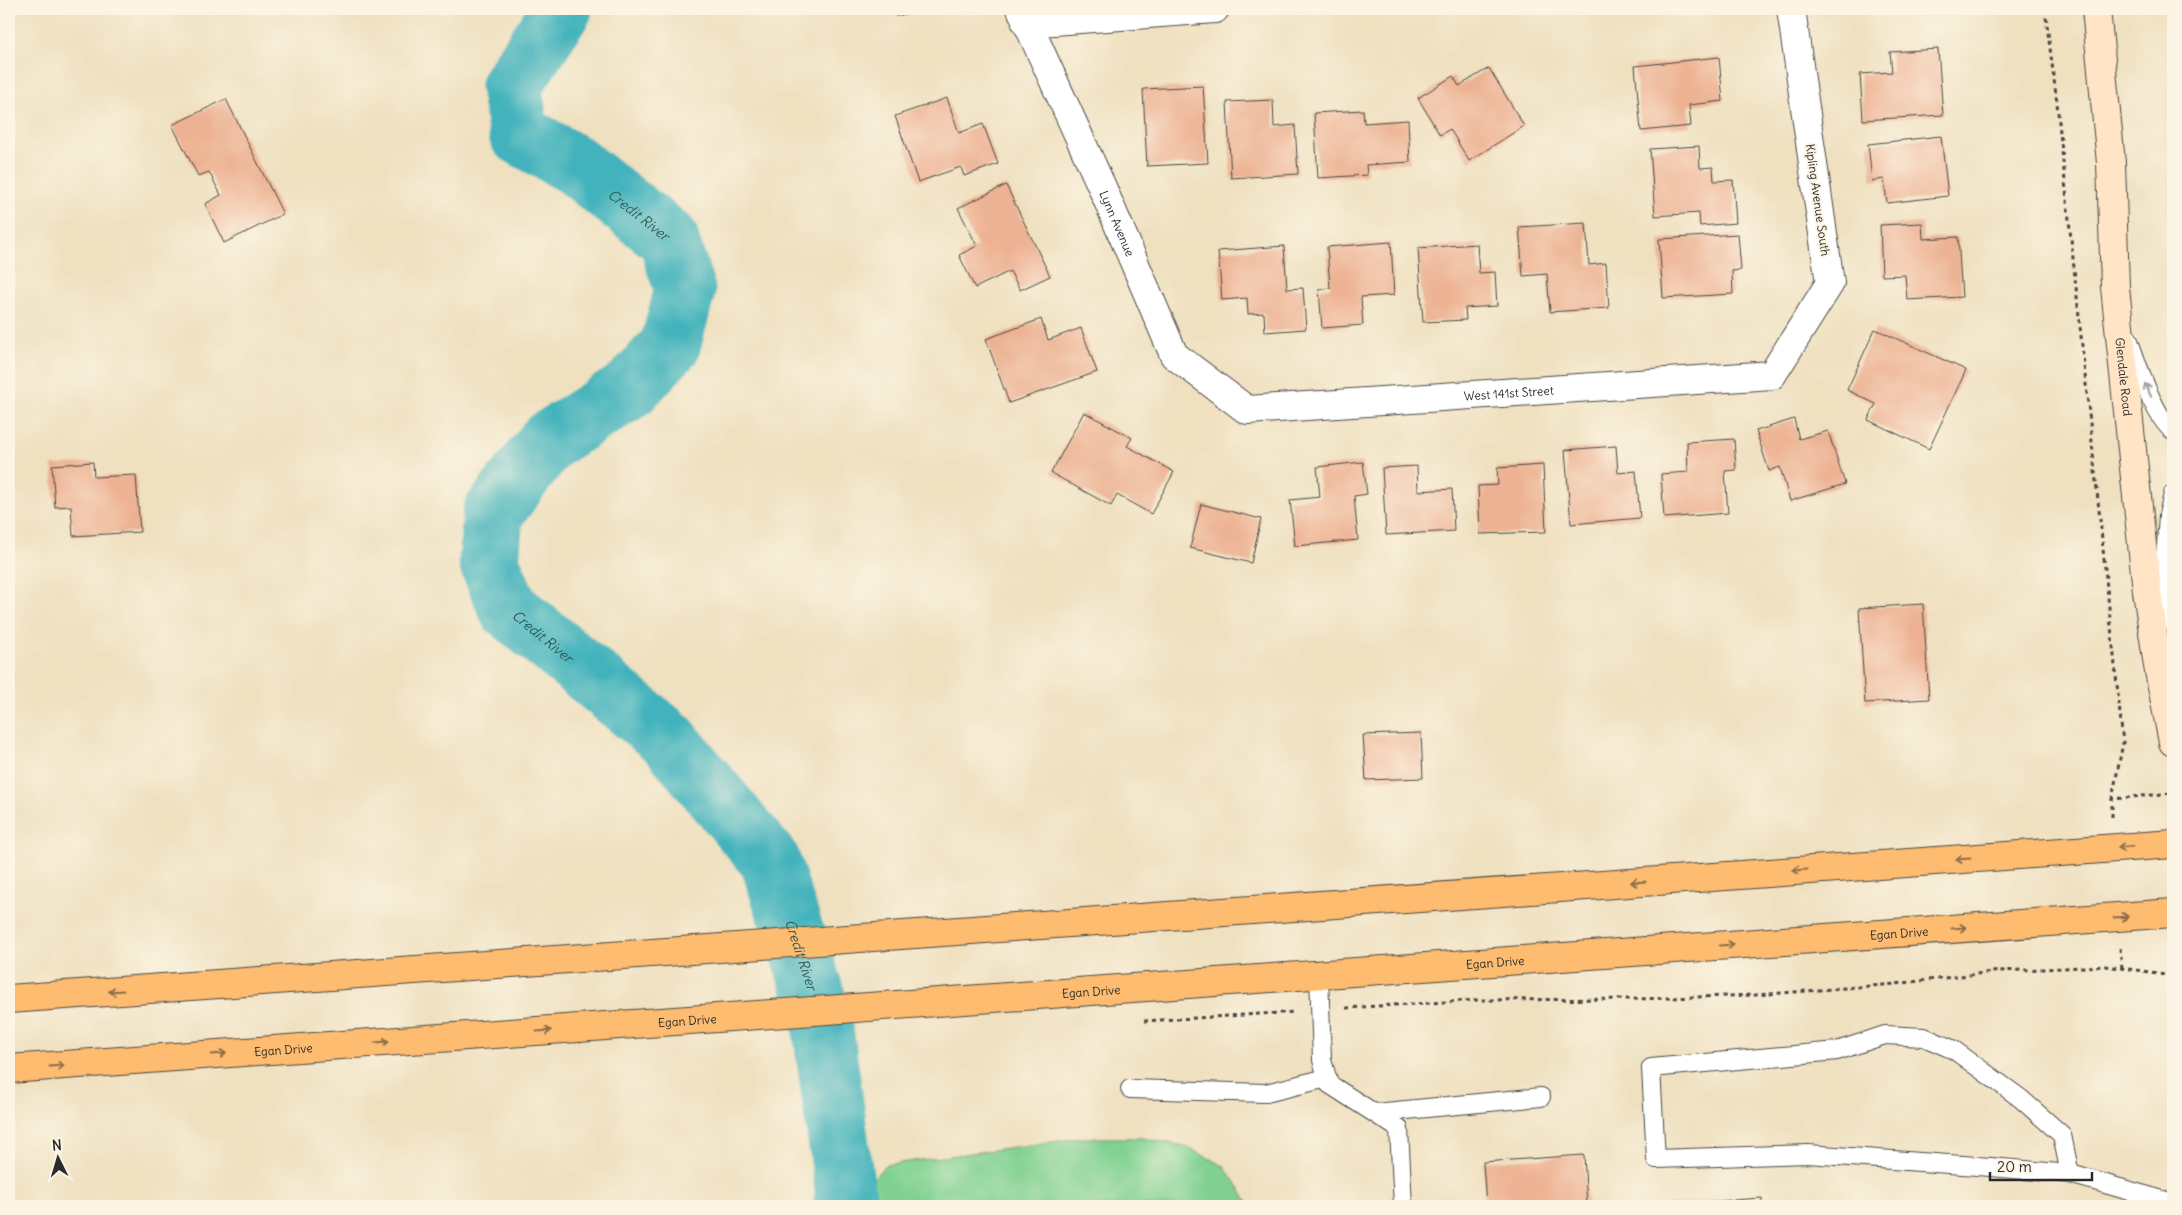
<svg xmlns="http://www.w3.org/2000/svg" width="2182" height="1215" font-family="Delius,sans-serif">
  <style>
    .green { fill: #80d191; stroke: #567e5e }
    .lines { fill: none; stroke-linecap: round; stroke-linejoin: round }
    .river { stroke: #43b3bc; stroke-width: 61 }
    .building { fill: #edb293 }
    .lane-casing { stroke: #484641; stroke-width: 20 }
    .street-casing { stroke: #484641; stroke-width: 30 }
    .secondary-casing { stroke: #484641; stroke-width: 30 }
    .highway-casing { stroke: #484641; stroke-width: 30 }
    .path { stroke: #484641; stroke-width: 3; stroke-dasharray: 4 4; stroke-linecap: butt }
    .lane { stroke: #fff; stroke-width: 18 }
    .street { stroke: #fff; stroke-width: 28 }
    .secondary { stroke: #ffe4c6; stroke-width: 28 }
    .highway { stroke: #febc70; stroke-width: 28 }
    .oneway { stroke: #a0a0a0 }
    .oneway2 { stroke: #8a6c4a }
    .labels { text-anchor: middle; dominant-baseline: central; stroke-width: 4; stroke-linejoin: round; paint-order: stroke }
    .street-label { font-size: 12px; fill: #2b2b2b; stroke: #fcf5e5 }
    .water-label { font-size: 14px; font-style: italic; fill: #335b5e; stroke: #fcf5e5 }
  </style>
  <rect width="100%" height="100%" fill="#fcf5e5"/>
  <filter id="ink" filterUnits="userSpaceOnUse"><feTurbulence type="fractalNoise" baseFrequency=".02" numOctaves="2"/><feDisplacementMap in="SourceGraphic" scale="10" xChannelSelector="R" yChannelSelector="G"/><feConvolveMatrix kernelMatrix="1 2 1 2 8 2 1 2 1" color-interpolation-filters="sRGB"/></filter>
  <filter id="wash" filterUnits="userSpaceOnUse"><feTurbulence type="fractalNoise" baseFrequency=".0096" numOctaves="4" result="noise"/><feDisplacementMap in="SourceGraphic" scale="20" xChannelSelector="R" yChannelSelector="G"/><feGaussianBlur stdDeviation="1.12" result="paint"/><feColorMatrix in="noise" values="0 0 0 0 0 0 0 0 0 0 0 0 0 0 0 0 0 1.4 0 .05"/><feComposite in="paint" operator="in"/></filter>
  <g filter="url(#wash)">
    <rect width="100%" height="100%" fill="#efe0bf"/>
    <polygon class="green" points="1080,1138 1142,1138 1184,1146 1224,1166 1251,1206 869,1206 871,1182 885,1165"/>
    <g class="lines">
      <path class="river" id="s1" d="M562 9 511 86 519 134 575 165 668 238 685 290 670 346 629 390 548 441 493 513 489 562 509 609 669 740 770 861 821 1015 846 1197 843 1206"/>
    </g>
    <g id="blocks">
      <g class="building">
        <polygon points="895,9 929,9 929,10 896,16"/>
        <polygon points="1938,49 1943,115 1863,120 1860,74 1892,72 1890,52"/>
        <polygon points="1719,57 1723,101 1689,105 1691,126 1641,131 1635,66"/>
        <polygon points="1489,68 1524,126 1469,161 1450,129 1440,135 1418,98 1453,76 1459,86"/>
        <polygon points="1203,86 1208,163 1147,166 1143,89"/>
        <polygon points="947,98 959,133 983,124 998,164 964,176 961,167 918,182 895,116"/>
        <polygon points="226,99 283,214 224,243 205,204 221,195 209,172 198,176 172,125"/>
        <polygon points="1273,100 1274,127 1295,125 1298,174 1231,178 1227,102"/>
        <polygon points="1363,110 1364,123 1408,120 1410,162 1366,165 1367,175 1318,178 1314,113"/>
        <polygon points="1941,136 1948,196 1887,203 1884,179 1872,181 1868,144"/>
        <polygon points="1699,146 1700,168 1713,167 1714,181 1733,180 1736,223 1700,226 1699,213 1655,216 1650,149"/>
        <polygon points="1006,185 1050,276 1020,290 1010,271 975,288 959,255 977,246 958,208"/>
        <polygon points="1586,223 1589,265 1606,263 1609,308 1550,312 1547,274 1523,276 1519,227"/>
        <polygon points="1922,223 1923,239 1958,237 1962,297 1907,300 1905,275 1882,276 1880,225"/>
        <polygon points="1738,234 1741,270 1732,271 1733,294 1663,298 1659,239"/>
        <polygon points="1391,242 1394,295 1361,297 1363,325 1322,328 1319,289 1330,288 1327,247"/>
        <polygon points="1477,244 1479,273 1495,272 1497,306 1465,308 1466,320 1423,322 1418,248"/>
        <polygon points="1284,246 1287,289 1303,288 1306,329 1265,332 1264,313 1248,314 1247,298 1222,300 1218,251"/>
        <polygon points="1041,319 1048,340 1081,328 1097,372 1009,403 986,339"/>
        <polygon points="1875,329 1966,370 1929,449 1868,420 1876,404 1847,390"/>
        <polygon points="1084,412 1132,438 1127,446 1174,472 1151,514 1117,495 1111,506 1051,473"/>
        <polygon points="1794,419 1799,439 1828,431 1845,484 1790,501 1780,467 1769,471 1756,431"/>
        <polygon points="1734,439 1736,470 1725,471 1728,513 1664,518 1661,474 1688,472 1687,442"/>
        <polygon points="1616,446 1618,473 1636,471 1640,518 1571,524 1565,450"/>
        <polygon points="93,462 94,477 136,475 140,532 73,536 71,506 55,507 52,465"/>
        <polygon points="1363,462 1367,494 1354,496 1358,540 1295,546 1290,500 1320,497 1317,467"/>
        <polygon points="1543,465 1546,532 1480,534 1478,486 1498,485 1497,468"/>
        <polygon points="1417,466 1418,491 1452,489 1454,531 1386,535 1382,468"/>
        <polygon points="1201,504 1261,519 1251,563 1190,548"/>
        <polygon points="1923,604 1929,699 1865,703 1859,608"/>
        <polygon points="1421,733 1423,778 1366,780 1363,735"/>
        <polygon points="1584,1155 1587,1206 1486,1206 1483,1162"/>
        <polygon points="1762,1198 1762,1206 1661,1206 1661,1205"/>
      </g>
    </g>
  </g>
  <g filter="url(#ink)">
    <use href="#blocks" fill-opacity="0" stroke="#484641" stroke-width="1"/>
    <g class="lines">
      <g class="lane-casing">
        <g id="lane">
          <path d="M2128 338C2137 363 2153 415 2173 431"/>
          <polyline points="2161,623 2168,515 2173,494"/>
          <polyline points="1319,975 1322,1060 1329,1084 1399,1129 1403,1206"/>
          <polyline points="1130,1089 1266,1093 1327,1078"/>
          <polyline points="1375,1113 1541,1097"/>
          <polyline points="2070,1174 2062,1135 2020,1098 1954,1050 1924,1037 1885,1035 1837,1051 1651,1068 1656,1159 1808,1154 1991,1167 2070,1174 2173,1203"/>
        </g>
      </g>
      <g class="street-casing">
        <g id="street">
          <path id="s2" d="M1021 9 1102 187 1174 355 1247 410 1772 375 1830 283 1791 9"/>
          <polyline points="1026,23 1215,9"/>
        </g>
      </g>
      <g class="secondary-casing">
        <g id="secondary">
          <path id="s3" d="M2096 9 2111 163 2115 287 2122 355 2147 591 2158 666 2173 742"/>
        </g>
      </g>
      <g class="highway-casing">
        <g id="highway">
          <polyline points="9,999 2173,844"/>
          <path id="s4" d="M9 1069 2173 913"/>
        </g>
      </g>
      <g class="path">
        <polyline points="2045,9 2057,103 2123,743 2112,799"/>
        <polyline points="2112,817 2112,799 2173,793"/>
        <polyline points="2120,948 2122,968"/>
        <polyline points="1346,1008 1478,1000 1638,999 1756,995 1896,984 2000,971 2105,966 2173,975"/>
        <polyline points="1144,1021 1295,1012"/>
      </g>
      <use href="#lane" class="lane"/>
      <use href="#street" class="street"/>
      <use href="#secondary" class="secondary"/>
      <use href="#highway" class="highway"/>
    </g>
    <defs><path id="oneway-shaft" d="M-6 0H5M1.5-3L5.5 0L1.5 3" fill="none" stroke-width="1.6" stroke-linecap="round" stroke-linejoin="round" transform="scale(1.25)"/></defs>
    <use class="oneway" href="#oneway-shaft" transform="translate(2148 390) rotate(-115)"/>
    <g class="oneway2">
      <use href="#oneway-shaft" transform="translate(2125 847) rotate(176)"/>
      <use href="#oneway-shaft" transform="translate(1963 859) rotate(176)"/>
      <use href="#oneway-shaft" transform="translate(1800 870) rotate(176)"/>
      <use href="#oneway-shaft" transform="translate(1638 882) rotate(176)"/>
      <use href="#oneway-shaft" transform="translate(2121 917) rotate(-3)"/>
      <use href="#oneway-shaft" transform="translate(1959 928) rotate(-4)"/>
      <use href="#oneway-shaft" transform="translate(1727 945) rotate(-4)"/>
      <use href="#oneway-shaft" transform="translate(116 991) rotate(176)"/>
      <use href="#oneway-shaft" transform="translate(544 1031) rotate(-4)"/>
      <use href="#oneway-shaft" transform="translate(382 1042) rotate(-4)"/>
      <use href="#oneway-shaft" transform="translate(219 1054) rotate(-4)"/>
      <use href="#oneway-shaft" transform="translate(57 1066) rotate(-4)"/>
    </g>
  </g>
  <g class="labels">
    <g class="street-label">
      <text transform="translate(1818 200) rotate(82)">Kipling Avenue South</text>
      <text stroke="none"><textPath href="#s2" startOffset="235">Lynn Avenue</textPath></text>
      <text stroke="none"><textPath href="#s3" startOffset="369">Glendale Road</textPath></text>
      <text stroke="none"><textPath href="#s2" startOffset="732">West 141st Street</textPath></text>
      <text stroke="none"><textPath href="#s4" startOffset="1895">Egan Drive</textPath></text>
      <text stroke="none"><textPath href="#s4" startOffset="1490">Egan Drive</textPath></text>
      <text stroke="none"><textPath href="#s4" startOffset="1085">Egan Drive</textPath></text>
      <text stroke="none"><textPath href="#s4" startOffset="680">Egan Drive</textPath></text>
      <text stroke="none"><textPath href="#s4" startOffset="275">Egan Drive</textPath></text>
    </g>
    <g class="water-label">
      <text stroke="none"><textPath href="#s1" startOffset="286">Credit River</textPath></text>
      <text stroke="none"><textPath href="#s1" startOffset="826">Credit River</textPath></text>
      <text stroke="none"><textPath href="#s1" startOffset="1246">Credit River</textPath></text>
    </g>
  </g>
  <rect width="2182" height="1215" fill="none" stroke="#fcf5e5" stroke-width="30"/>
  <g transform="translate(58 1158) rotate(355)" stroke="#fcf5e5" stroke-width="4" paint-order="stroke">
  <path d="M0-4L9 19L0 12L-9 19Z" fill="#2b2b2b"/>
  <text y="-8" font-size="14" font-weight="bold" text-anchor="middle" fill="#2b2b2b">N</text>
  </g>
  <path d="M1990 1172v8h102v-8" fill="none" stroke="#2b2b2b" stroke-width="2.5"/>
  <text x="1997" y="1172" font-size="15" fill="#2b2b2b" stroke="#fcf5e5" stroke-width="4" paint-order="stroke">20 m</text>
</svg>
